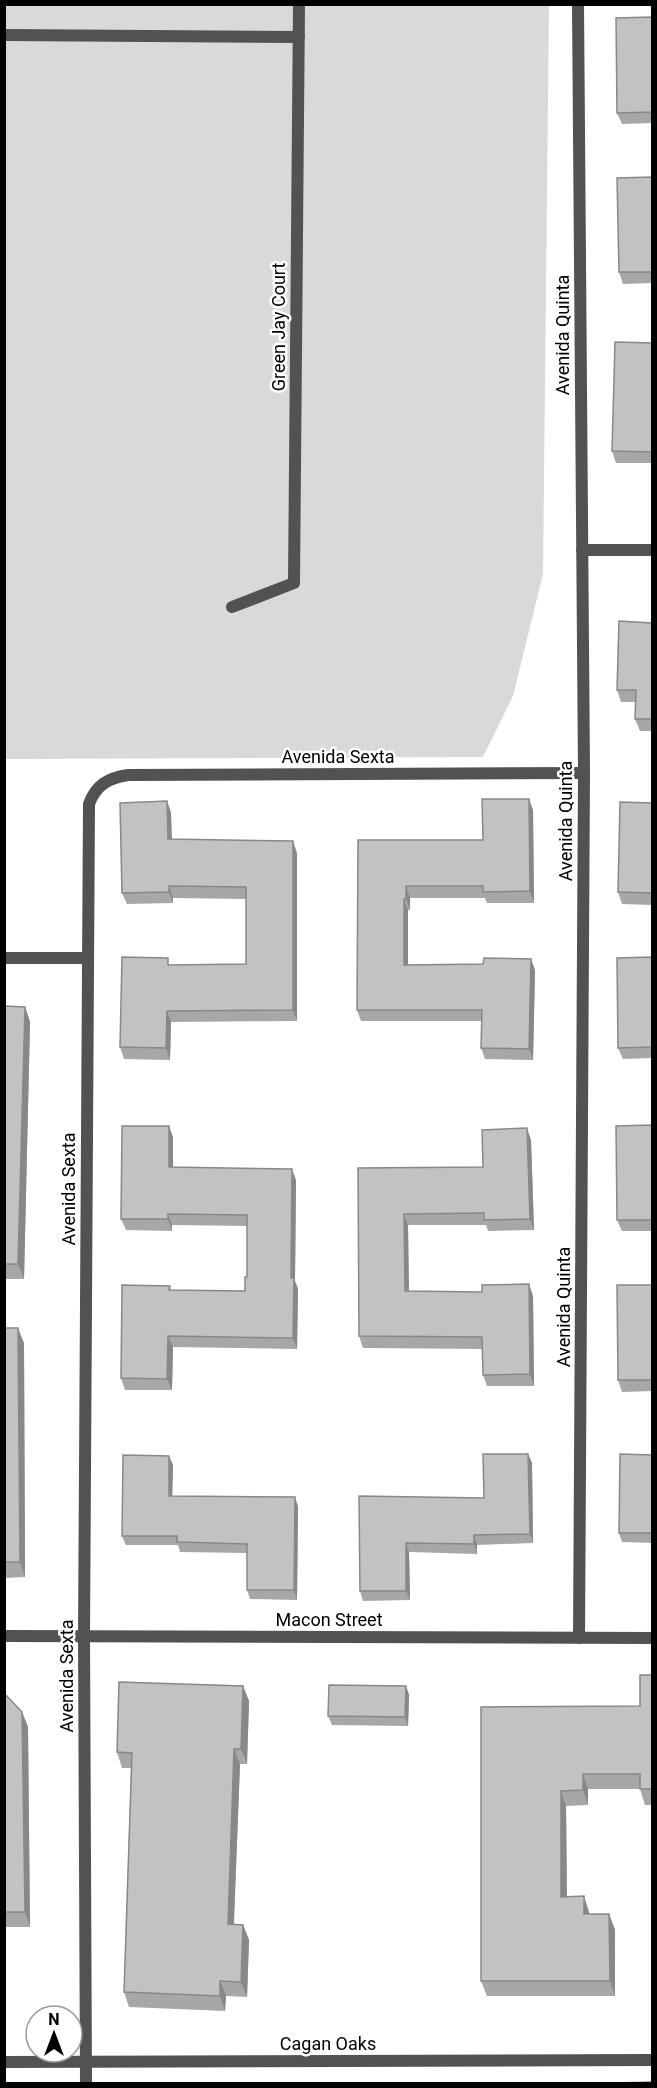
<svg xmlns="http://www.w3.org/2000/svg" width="657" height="2088" font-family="Roboto,sans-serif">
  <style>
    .green { fill: #d9d9d9 }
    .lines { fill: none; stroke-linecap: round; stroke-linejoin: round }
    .street { stroke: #525252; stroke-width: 12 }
    .wall { fill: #a7a7a7 }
    .shaded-wall { fill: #888 }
    .building { fill: #c2c2c2; stroke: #888; stroke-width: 1.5 }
    .labels { text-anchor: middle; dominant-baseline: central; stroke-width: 5; stroke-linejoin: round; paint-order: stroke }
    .street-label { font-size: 18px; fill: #000; stroke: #fff }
  </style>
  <rect width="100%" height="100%" fill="#fff"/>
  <polygon class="green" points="4,5 549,5 543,574 513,696 483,757 5,759"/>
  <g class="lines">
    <g class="street">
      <polyline points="578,4 584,773 579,1638"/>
      <polyline points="4,35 299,37"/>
      <polyline points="582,550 652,550"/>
      <polyline points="232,607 294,583 299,4"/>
      <polyline points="4,958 87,958"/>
      <polyline points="4,1636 652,1638"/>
      <polyline points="4,2062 652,2060"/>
      <path d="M86 2084 84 1636 89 804C96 785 108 778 128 775L584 773"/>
    </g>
  </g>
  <g class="wall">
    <polygon points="652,17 652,123 622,124 617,113"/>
    <polygon points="652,177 652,283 623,284 619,272"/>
    <polygon points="652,343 652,463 616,463 612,451"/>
    <polygon points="652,623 652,731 640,731 635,719 635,702 621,702 617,690"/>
    <polygon points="167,801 171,813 172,840 297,853 297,1021 171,1022 170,1060 124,1059 120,1047 170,965 246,964 246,899 173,898 173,903 127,904 122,893"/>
    <polygon points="652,803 652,905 622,904 618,892"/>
    <polygon points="533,810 534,903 487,903 485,898 410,898 410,910 408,910 408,965 535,970 533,1060 485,1059 481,1048 482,1021 361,1021 357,1010 358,840 483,840"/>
    <polygon points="652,957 652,1058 623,1059 618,1048"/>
    <polygon points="4,1006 25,1007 30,1022 24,1279 4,1279"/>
    <polygon points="652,1125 652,1231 622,1231 617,1220"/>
    <polygon points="173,1137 173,1167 296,1180 295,1281 298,1289 297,1349 173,1347 172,1390 125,1390 121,1378 170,1286 171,1290 245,1291 247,1277 247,1226 172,1225 172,1231 126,1230 121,1219"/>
    <polygon points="531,1140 534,1230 488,1231 486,1225 408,1225 409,1291 533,1296 534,1386 487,1386 483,1375 483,1349 363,1348 359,1336 358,1168 483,1167"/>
    <polygon points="652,1285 652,1391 622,1392 618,1380"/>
    <polygon points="4,1328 24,1343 25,1577 4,1578"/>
    <polygon points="528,1454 532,1463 533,1543 477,1545 477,1554 409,1552 410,1600 363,1601 360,1591 359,1496 484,1498"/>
    <polygon points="652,1455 652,1543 622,1542 619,1533"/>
    <polygon points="169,1456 173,1465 172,1496 298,1506 297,1600 250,1599 247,1590 247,1553 180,1552 178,1545 126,1545 122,1536"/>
    <polygon points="652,1675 652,1805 645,1805 640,1789 588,1789 588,1805 566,1806 567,1897 589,1912 589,1914 609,1914 615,1930 615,1996 487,1996 481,1981 481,1707 640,1706"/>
    <polygon points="243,1686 249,1701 247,1764 240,1764 234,1925 243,1925 249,1940 247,1997 226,1996 225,2011 129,2007 124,1992 131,1768 122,1768 117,1752"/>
    <polygon points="406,1686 409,1695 408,1726 332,1725 328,1716"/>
    <polygon points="4,1693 22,1712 28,1727 30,1927 4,1927"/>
  </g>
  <g class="shaded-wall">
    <polygon points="529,799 533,810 534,903 530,891"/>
    <polygon points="167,801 171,813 172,851 168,839"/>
    <polygon points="293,841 297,853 297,1021 293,1010"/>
    <polygon points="169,886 173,898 173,903 169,892"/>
    <polygon points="406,886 410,898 410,910 406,899"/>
    <polygon points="404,899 408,910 408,976 404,965"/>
    <polygon points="531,959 535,970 533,1060 529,1049"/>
    <polygon points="25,1007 30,1022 24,1279 18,1264"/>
    <polygon points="167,1011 171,1022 170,1060 166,1048"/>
    <polygon points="169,1126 173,1137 173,1179 169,1167"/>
    <polygon points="527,1128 531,1140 534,1230 530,1219"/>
    <polygon points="292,1169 296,1180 295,1281 298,1289 297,1349 293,1338 291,1278"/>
    <polygon points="168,1214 172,1225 172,1231 168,1219"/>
    <polygon points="404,1214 408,1225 409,1302 405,1291"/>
    <polygon points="529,1284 533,1296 534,1386 530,1374"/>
    <polygon points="18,1328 24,1343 25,1577 20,1562"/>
    <polygon points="168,1336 173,1347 172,1390 167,1379"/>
    <polygon points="528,1454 532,1463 533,1543 530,1534"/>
    <polygon points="169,1456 173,1465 172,1506 169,1496"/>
    <polygon points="295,1497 298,1506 297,1600 294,1590"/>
    <polygon points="474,1535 477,1545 477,1554 474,1544"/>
    <polygon points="406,1543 409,1552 410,1600 406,1591"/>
    <polygon points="243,1686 249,1701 247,1764 241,1749"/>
    <polygon points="406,1686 409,1695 408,1726 405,1717"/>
    <polygon points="22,1712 28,1727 30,1927 25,1912"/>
    <polygon points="234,1749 240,1764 233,1940 228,1924"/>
    <polygon points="583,1774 588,1789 588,1805 583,1790"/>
    <polygon points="561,1791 566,1806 567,1912 561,1897"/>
    <polygon points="584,1896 589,1912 589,1930 584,1914"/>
    <polygon points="609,1914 615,1930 615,1996 610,1981"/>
    <polygon points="243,1925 249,1940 247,1997 241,1982"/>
    <polygon points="220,1981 226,1996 225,2011 220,1996"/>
  </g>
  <g class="building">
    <polygon points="652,17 652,112 617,113 616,18"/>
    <polygon points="652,177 652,272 619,272 617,178"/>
    <polygon points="615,342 652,343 652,452 612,451"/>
    <polygon points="619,621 652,623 652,719 635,719 636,690 617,690"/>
    <polygon points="482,799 529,799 530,891 483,892 483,886 406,886 406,899 404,899 404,965 483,964 484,958 531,959 529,1049 481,1048 482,1010 357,1010 358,840 483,840"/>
    <polygon points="167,801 168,839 293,841 293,1010 167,1011 166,1048 120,1047 122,957 168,958 168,965 246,964 246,887 169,886 169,892 122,893 120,803"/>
    <polygon points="620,802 652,803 652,893 618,892"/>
    <polygon points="652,957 652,1047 618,1048 617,958"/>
    <polygon points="4,1006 25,1007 18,1264 4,1264"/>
    <polygon points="652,1125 652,1220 617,1220 616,1126"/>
    <polygon points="122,1126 169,1126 169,1167 292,1169 291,1278 294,1278 293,1338 168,1336 167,1379 121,1378 122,1285 170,1286 169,1290 245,1291 245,1277 247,1277 247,1215 168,1214 168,1219 121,1219"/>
    <polygon points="527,1128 530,1219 484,1220 484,1213 404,1214 405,1291 482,1292 482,1285 529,1284 530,1374 483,1375 482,1337 359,1336 358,1168 483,1167 482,1130"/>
    <polygon points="617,1285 652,1285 652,1380 618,1380"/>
    <polygon points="4,1328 18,1328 20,1562 4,1562"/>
    <polygon points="483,1454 528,1454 530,1534 474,1535 474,1544 406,1543 406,1591 360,1591 359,1496 484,1498"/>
    <polygon points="620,1454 652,1455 652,1533 619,1533"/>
    <polygon points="123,1455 169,1456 169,1496 295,1497 294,1590 247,1590 247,1544 177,1542 177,1536 122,1536"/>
    <polygon points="640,1675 652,1675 652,1789 640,1789 640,1774 583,1774 583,1790 561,1791 561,1897 584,1896 584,1914 609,1914 610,1981 481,1981 481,1707 640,1706"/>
    <polygon points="119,1682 243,1686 241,1749 234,1749 228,1924 243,1925 241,1982 220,1981 220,1996 124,1992 132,1753 117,1752"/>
    <polygon points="329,1685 406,1686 405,1717 328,1716"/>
    <polygon points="4,1693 22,1712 25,1912 4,1912"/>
    <polygon points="652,2082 652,2084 612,2083"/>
  </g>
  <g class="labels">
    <g class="street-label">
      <text transform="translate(278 327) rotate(-90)">Green Jay Court</text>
      <text transform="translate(562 335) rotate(-90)">Avenida Quinta</text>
      <text x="338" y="756">Avenida Sexta</text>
      <text transform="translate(565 821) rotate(-90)">Avenida Quinta</text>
      <text transform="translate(68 1189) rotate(-90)">Avenida Sexta</text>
      <text transform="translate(563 1307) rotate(-90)">Avenida Quinta</text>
      <text x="329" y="1619">Macon Street</text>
      <text transform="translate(66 1676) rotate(-90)">Avenida Sexta</text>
      <text x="328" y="2043">Cagan Oaks</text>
    </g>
  </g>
  <rect width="657" height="2088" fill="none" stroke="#000000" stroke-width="12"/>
  <g transform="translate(54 2034)"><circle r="28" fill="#ffffff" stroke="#999999" stroke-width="1.5"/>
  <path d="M0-4.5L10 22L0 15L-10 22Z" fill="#000000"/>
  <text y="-9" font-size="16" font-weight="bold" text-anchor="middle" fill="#000000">N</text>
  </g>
</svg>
